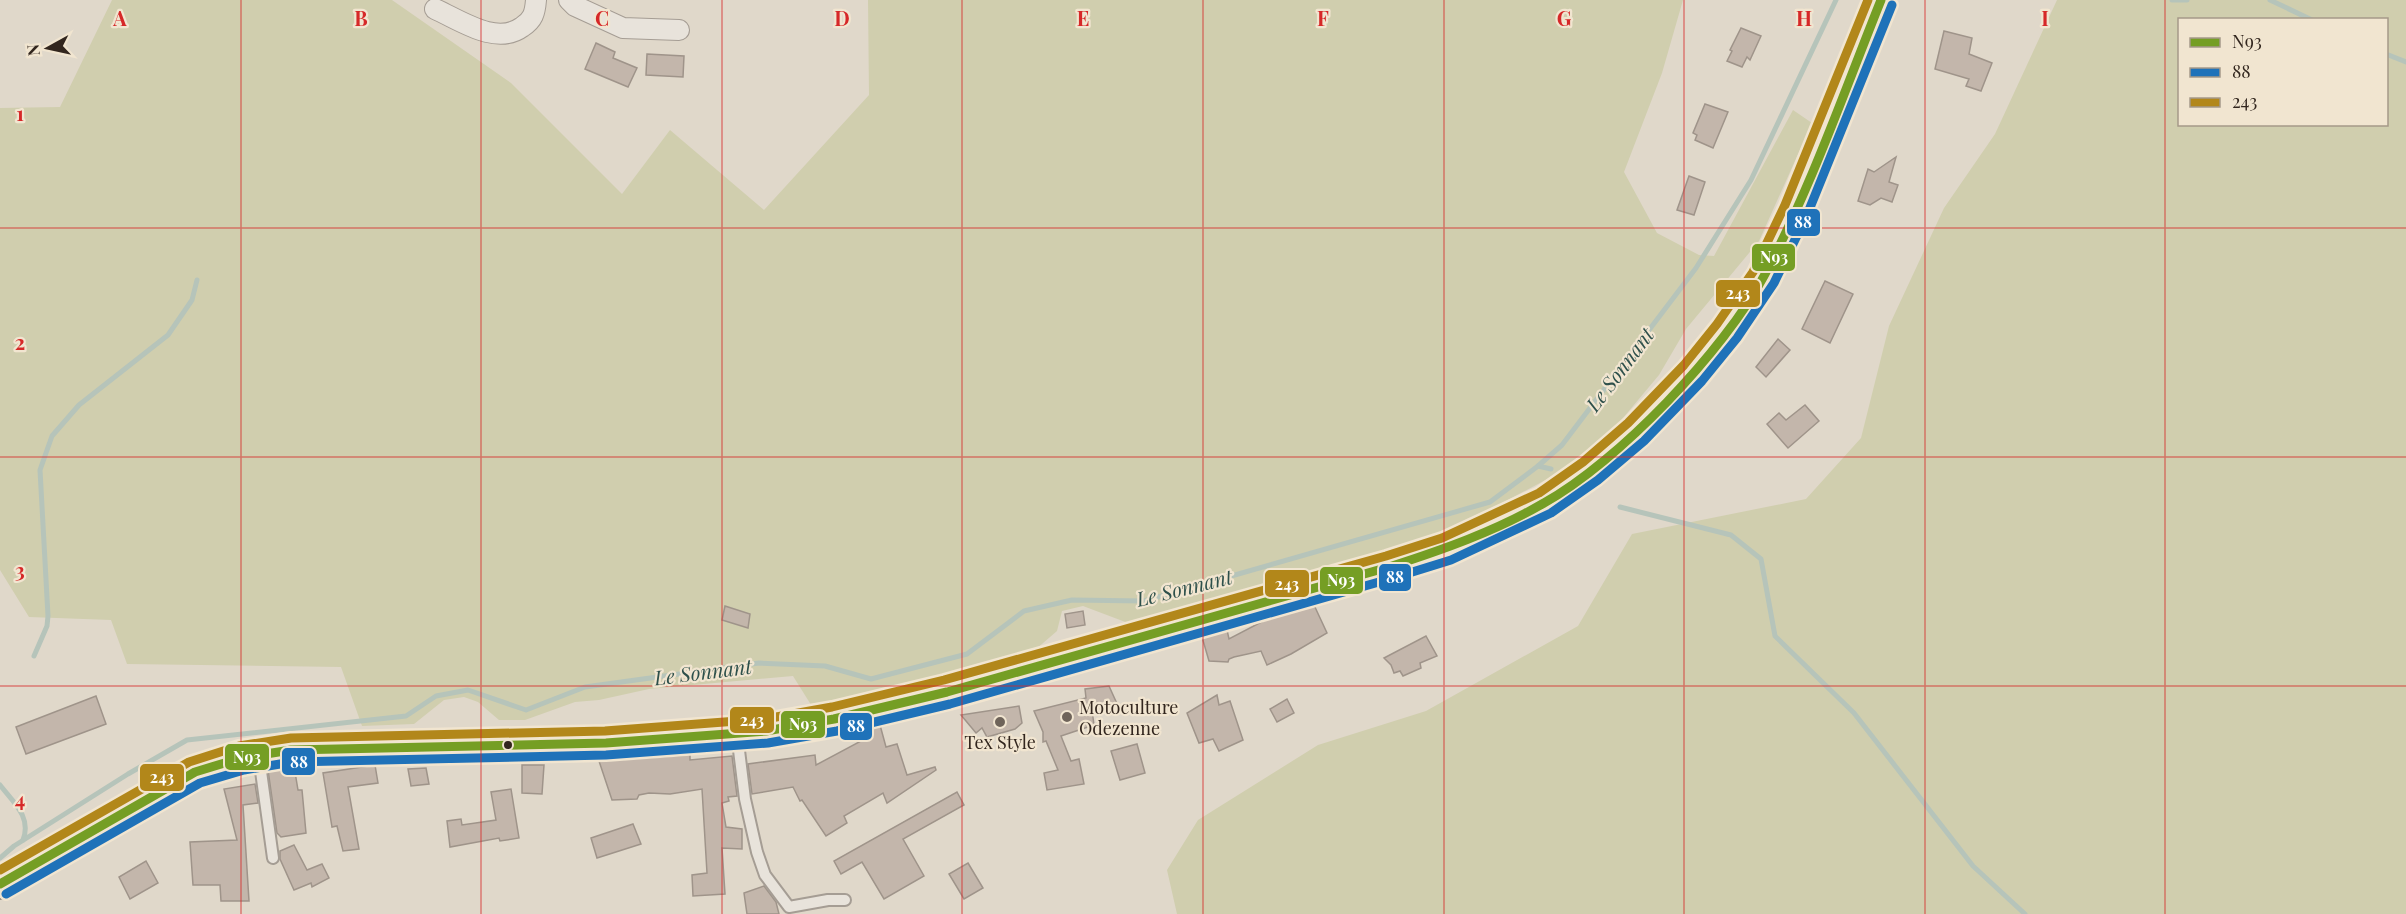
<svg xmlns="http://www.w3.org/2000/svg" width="2406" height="914" font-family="'Playfair Display',serif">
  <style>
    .green { fill: #d0ceae; fill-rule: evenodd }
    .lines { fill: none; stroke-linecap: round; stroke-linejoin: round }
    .stream { stroke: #b6c4ba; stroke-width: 5 }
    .building { fill: #c3b6ab; stroke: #9f948a; stroke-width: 1.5 }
    .lane-casing { stroke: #a59d94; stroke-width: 14 }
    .street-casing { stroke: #a59d94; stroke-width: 22 }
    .secondary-casing { stroke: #948d84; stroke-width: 32 }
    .lane { stroke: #e8e3db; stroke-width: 10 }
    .street { stroke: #e8e3db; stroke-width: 20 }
    .secondary { stroke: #e8e3db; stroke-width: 28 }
    .bus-1-casing { stroke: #f1e5d0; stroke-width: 14 }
    .bus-2-casing { stroke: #f1e5d0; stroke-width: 14 }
    .bus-3-casing { stroke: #f1e5d0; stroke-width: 14 }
    .bus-1 { stroke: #759e24; stroke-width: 9 }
    .bus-2 { stroke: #1f72b9; stroke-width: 9 }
    .bus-3 { stroke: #b2871a; stroke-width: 9 }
    .grid { fill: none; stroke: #d62828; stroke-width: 1.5; stroke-opacity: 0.55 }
    .poi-dot { fill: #6f645a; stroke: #f1e5d0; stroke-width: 2 }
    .bus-dot { fill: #32261e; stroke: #f1e5d0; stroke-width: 2 }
    .labels { text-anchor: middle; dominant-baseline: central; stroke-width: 4.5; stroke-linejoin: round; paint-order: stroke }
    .poi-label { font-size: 18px; fill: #32261e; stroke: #f1e5d0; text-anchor: start }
    .water-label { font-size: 20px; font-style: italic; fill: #2e504b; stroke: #f1e5d0 }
    .grid-label { font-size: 20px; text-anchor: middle; font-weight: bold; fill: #d62828; stroke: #f1e5d0; stroke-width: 4.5; stroke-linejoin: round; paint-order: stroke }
    .line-badge { stroke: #f1e5d0; stroke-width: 2 }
    .badge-label { font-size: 16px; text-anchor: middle; font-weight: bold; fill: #fff }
  </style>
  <rect width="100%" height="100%" fill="#e0d8ca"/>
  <g class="green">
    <polygon points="112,0 392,0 511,83 622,194 670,130 764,210 869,95 868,0 1683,0 1662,73 1624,172 1657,233 1699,255 1714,256 1793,110 1812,123 1759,241 1686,329 1659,375 1618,424 1568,468 1461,525 1406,544 1128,623 1083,606 1062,611 1057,631 1035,650 813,708 793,676 649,689 599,700 575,702 525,720 499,720 478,702 464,697 444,700 414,724 362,726 341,667 127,664 111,620 29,617 0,570 0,108 60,107"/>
    <path d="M2057 0H2406V914H1177L1167 870 1198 820 1318 745 1426 711 1578 626 1632 534 1806 499 1861 438 1889 326 1944 208 1995 134ZM2180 20H2386V124H2180Z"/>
  </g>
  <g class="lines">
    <g class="stream">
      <polyline points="2172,0 2187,0"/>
      <polyline points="2270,0 2312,20"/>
      <polyline points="2386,54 2406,62"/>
      <polyline points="1538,466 1551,469"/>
      <polyline points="1620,507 1731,535 1761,559 1775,636 1854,713 1973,866 2025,914"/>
      <polyline points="34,656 47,626 48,616 40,470 52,436 79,405 168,335 192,300 197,280"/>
      <path d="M0 785C13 802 32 817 23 840"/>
      <polyline points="0,858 14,846 128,774 187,740 406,716 436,696 468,690 526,710 585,687 759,663 825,666 871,679 967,654 1024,611 1072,600 1144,601 1490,502 1538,466 1562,445 1696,268 1751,180 1836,0"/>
    </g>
  </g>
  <g class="building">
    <polygon points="1741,28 1761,36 1750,60 1747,57 1742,67 1727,61 1732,51 1730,50"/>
    <polygon points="1944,31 1972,38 1969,54 1992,63 1981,91 1966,86 1969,79 1935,69"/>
    <polygon points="596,43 615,52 613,58 637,68 628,87 585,69"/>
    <polygon points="647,54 684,56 683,77 646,75"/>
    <polygon points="1705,104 1728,112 1713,148 1695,140 1697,135 1693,133"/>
    <polygon points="1896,157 1889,182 1898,185 1892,202 1881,198 1870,205 1858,201 1868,169 1874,172"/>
    <polygon points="1689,176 1705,182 1694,215 1677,210"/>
    <polygon points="1825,281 1853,294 1830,343 1802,329"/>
    <polygon points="1778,339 1790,350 1766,377 1756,367"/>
    <polygon points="1805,405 1819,421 1788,448 1767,424 1779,413 1786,420"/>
    <polygon points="1314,605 1327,633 1291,654 1267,665 1261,651 1234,657 1229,659 1228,662 1209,661 1202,637 1227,630 1229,639 1269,618"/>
    <polygon points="725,606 750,614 748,628 722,620"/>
    <polygon points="1083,611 1085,625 1067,628 1065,614"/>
    <polygon points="1426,636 1437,656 1420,663 1421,668 1403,676 1400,671 1394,673 1391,665 1384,658"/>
    <polygon points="1109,686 1118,706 1092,710 1094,725 1061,736 1071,761 1079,759 1084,784 1047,790 1044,773 1058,770 1046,741 1043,742 1043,732 1034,711 1086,698 1085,689"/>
    <polygon points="1217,695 1219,705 1230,701 1243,740 1219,751 1213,739 1199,743 1187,713"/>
    <polygon points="96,696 106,724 26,754 16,727"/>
    <polygon points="1287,699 1294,713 1277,722 1270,709"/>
    <polygon points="1019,706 1022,723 1015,729 987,737 982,728 976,733 961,715"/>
    <polygon points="880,725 886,747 897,744 907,775 935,767 936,770 887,803 883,793 844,816 847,823 826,836 802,800 800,801 793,787 752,794 748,764 815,755 816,765 863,740 859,730"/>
    <polygon points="1137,744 1145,773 1120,780 1111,751"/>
    <polygon points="690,755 690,760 732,756 737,796 728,797 729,801 722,803 726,827 742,829 742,849 722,848 725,894 693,896 692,875 707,873 702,789 670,794 649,793 639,795 637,799 612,800 599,761"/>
    <polygon points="375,765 378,783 348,787 359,849 343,851 337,826 332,827 323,773"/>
    <polygon points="522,765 544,765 542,794 522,793"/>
    <polygon points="294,766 298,790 302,790 306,833 281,837 277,833 268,770"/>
    <polygon points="426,768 429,784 411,786 408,769"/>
    <polygon points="255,784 258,803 243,805 249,901 221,901 220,885 193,885 190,842 237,840 224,789"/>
    <polygon points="511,789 519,838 500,841 499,838 450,847 447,821 461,819 462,825 496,820 491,792"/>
    <polygon points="957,792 964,805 903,839 924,876 884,899 862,862 841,874 834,861"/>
    <polygon points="633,824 641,844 597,858 591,838"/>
    <polygon points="294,845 307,870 322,864 329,878 312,887 311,883 294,890 280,859 280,851"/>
    <polygon points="146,861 158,883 130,899 119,877"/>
    <polygon points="968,863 983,888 964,899 949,874"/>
    <polygon points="764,886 776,902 779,914 747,914 744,893"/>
  </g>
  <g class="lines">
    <g class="lane-casing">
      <g id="lane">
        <polyline points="737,734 745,799 757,852 765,875 789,907 828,900 845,900"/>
        <polyline points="259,757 273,858"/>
      </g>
    </g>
    <g class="street-casing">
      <g id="street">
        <polyline points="569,0 575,6 623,28 679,30"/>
        <path d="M435 9C460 20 496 46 522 27 533 20 535 13 536 0"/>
      </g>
    </g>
    <g class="secondary-casing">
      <polyline id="secondary" points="0,884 195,772 241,758 291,750 606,743 766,731 834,719 947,692 1389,567 1446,549 1545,503 1590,471 1636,432 1693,373 1727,331 1763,278 1796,210 1881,0"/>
    </g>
    <use href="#lane" class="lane"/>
    <use href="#street" class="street"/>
    <use href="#secondary" class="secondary"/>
    <g class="bus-1-casing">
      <path id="bus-1" d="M0 884 195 772 241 758 291 750 606 743 766 731 834 719 947 692 1389 567C1442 550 1496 531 1544 503 1618 462 1724 351 1764 276 1811 188 1844 92 1881 0"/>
    </g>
    <g class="bus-2-casing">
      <polyline id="bus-2" points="6,894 200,783 244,770 292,762 606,755 768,743 837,731 950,704 1393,578 1451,560 1551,513 1598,480 1644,441 1702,381 1737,338 1774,283 1807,215 1892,5"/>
    </g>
    <g class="bus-3-casing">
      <polyline id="bus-3" points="0,870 189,762 239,746 291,738 605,731 765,719 832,707 944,680 1386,556 1442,538 1539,493 1583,462 1628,423 1684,365 1717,324 1753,272 1785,205 1868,0"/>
    </g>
    <use href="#bus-1" class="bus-1"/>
    <use href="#bus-2" class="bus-2"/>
    <use href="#bus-3" class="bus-3"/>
  </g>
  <path class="grid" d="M241 0V914M481 0V914M722 0V914M962 0V914M1203 0V914M1444 0V914M1684 0V914M1925 0V914M2165 0V914M0 228H2406M0 457H2406M0 686H2406"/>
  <g class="poi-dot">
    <circle cx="1067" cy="717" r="6"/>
    <circle cx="1000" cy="722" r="6"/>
  </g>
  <circle class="bus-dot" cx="508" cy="745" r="5"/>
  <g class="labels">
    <g class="poi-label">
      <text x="1079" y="707">Motoculture<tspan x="1079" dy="21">Odezenne</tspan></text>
      <text x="1000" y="742" text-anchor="middle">Tex Style</text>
    </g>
    <g class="water-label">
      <text transform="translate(1619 369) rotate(-53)">Le Sonnant</text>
      <text transform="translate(1184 587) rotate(-14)">Le Sonnant</text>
      <text transform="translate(703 671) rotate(-7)">Le Sonnant</text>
    </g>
  </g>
  <g class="grid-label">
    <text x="120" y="26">A</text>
    <text x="361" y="26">B</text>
    <text x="602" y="26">C</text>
    <text x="842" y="26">D</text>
    <text x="1083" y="26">E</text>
    <text x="1323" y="26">F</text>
    <text x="1564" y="26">G</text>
    <text x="1804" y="26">H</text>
    <text x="2045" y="26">I</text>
    <text x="20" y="121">1</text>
    <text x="20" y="350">2</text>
    <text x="20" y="578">3</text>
    <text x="20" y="807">4</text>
  </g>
  <g class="line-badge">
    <rect x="1786" y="208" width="35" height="29" rx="6" fill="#1f72b9"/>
    <rect x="1751" y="243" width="45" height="29" rx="6" fill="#759e24"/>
    <rect x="1715" y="279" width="46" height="29" rx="6" fill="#b2871a"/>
    <rect x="1378" y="563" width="34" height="29" rx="6" fill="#1f72b9"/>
    <rect x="1319" y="566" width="45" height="29" rx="6" fill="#759e24"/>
    <rect x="1264" y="569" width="46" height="29" rx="6" fill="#b2871a"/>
    <rect x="729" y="706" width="46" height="28" rx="6" fill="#b2871a"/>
    <rect x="780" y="710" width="46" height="29" rx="6" fill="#759e24"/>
    <rect x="839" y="712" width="34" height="29" rx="6" fill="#1f72b9"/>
    <rect x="224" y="743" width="46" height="28" rx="6" fill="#759e24"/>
    <rect x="281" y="747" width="35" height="29" rx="6" fill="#1f72b9"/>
    <rect x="139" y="763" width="46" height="29" rx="6" fill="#b2871a"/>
  </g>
  <g class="badge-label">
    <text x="1803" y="228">88</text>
    <text x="1774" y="263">N93</text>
    <text x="1738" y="299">243</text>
    <text x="1395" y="583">88</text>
    <text x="1341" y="586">N93</text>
    <text x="1287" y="590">243</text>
    <text x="752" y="726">243</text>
    <text x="803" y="730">N93</text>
    <text x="856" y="732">88</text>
    <text x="247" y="763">N93</text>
    <text x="299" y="768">88</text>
    <text x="162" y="783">243</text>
  </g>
  <rect x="2178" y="18" width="210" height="108" fill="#f1e5d0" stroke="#a59989" stroke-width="1.5"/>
  <rect x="2190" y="38" width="30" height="9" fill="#759e24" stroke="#a59989" stroke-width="1.5"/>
  <text x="2232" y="48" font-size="18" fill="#32261e">N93</text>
  <rect x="2190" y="68" width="30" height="9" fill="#1f72b9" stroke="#a59989" stroke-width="1.5"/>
  <text x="2232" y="78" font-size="18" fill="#32261e">88</text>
  <rect x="2190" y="98" width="30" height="9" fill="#b2871a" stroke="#a59989" stroke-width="1.5"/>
  <text x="2232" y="108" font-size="18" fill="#32261e">243</text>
  <g transform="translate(48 48) rotate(262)" stroke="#f1e5d0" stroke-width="4.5" paint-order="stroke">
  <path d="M0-4.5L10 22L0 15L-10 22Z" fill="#32261e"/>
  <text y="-9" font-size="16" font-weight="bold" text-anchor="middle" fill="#32261e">N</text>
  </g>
</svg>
